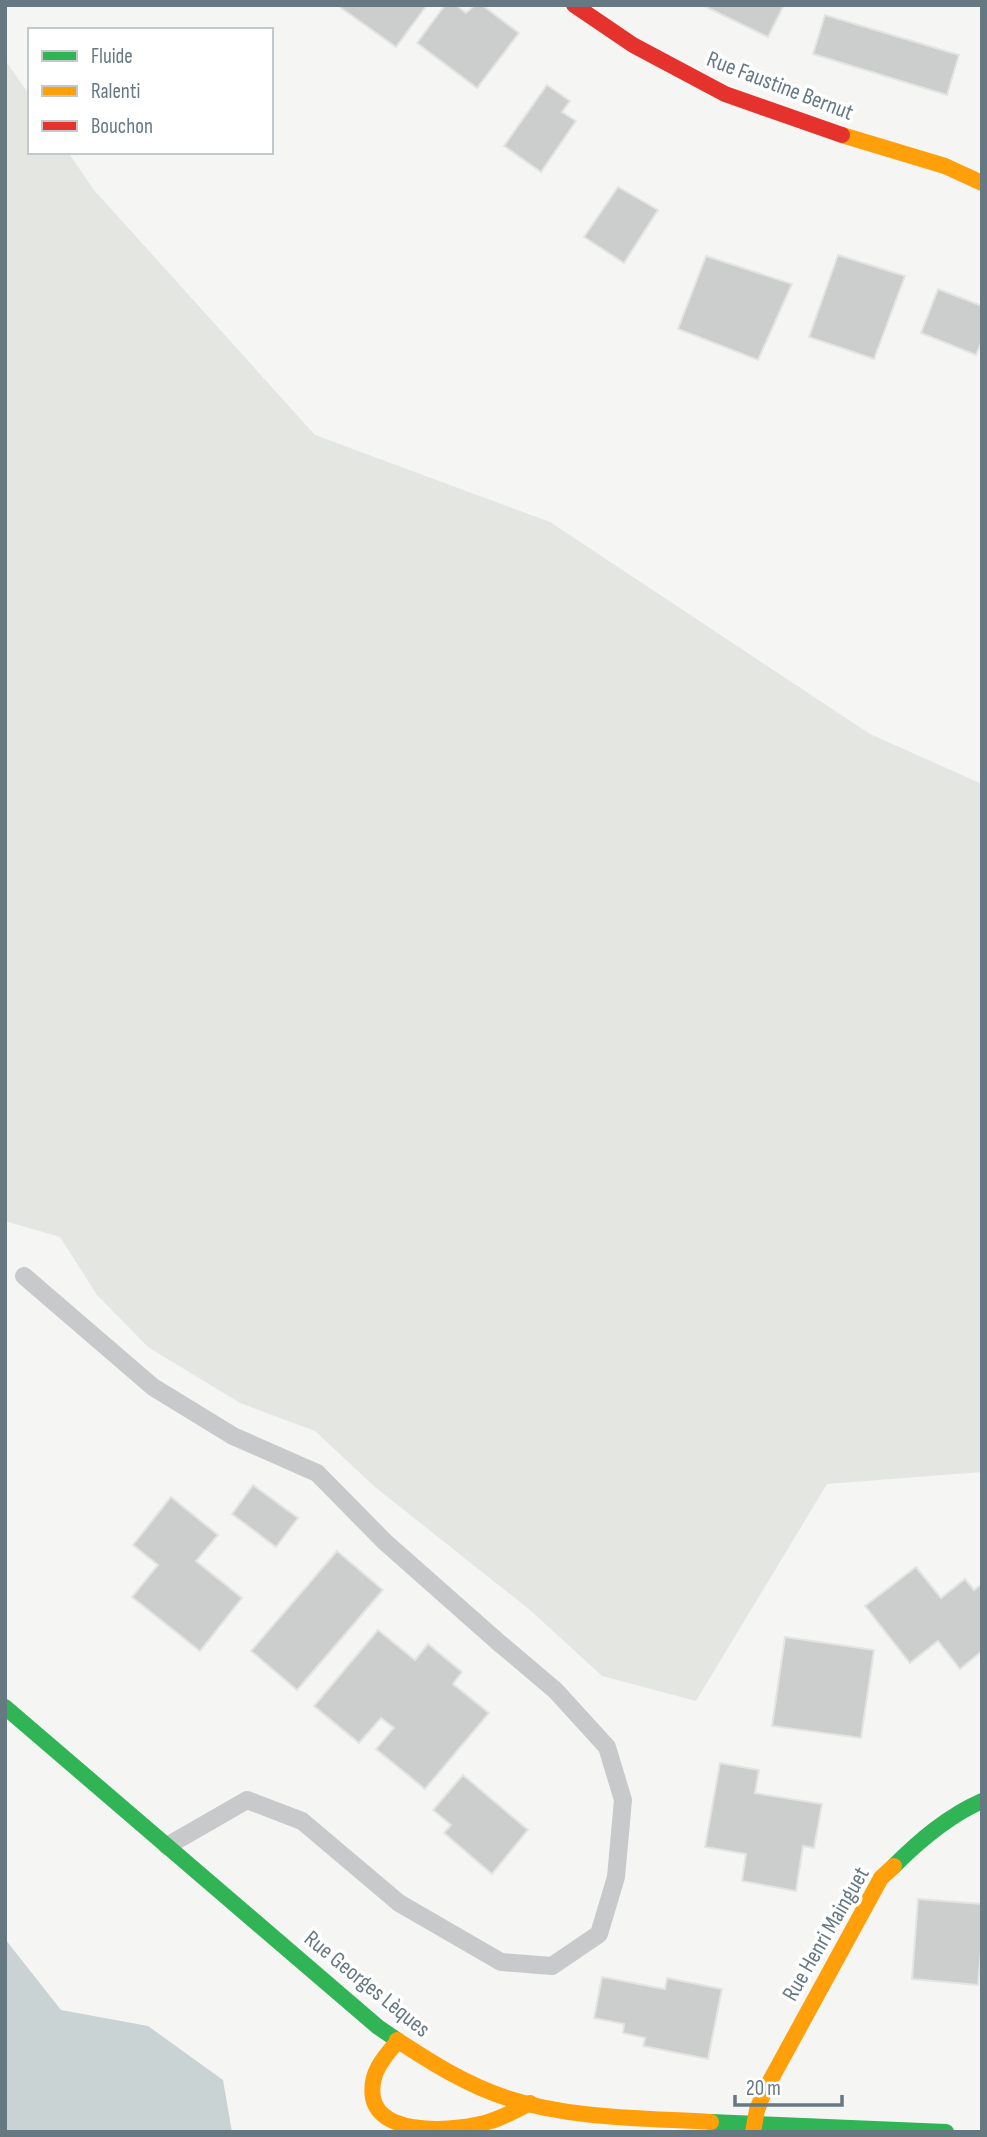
<svg xmlns="http://www.w3.org/2000/svg" width="987" height="2137" font-family="'Sofia Sans Condensed',sans-serif">
  <style>
    .green { fill: #e4e7e1 }
    .water { fill: #c9d3d4 }
    .building { fill: #cccece; stroke: #e4e4e4; stroke-width: 2 }
    .lines { fill: none; stroke-linecap: round; stroke-linejoin: round }
    .lane { stroke: #c7c9ca; stroke-width: 18 }
    .fast { stroke: #30b455; stroke-width: 16 }
    .slow { stroke: #ff9f0a; stroke-width: 16 }
    .jam { stroke: #e5322d; stroke-width: 16 }
    .labels { text-anchor: middle; dominant-baseline: central; stroke-width: 7; stroke-linejoin: round; paint-order: stroke }
    .street-label { font-size: 23px; fill: #667983; stroke: #fff }
  </style>
  <rect width="100%" height="100%" fill="#f5f5f4"/>
  <polygon class="green" points="5,60 30,96 30,152 68,152 94,190 315,435 550,522 870,734 982,784 982,1472 827,1484 696,1701 602,1676 530,1610 375,1487 315,1431 240,1403 148,1347 97,1295 60,1237 5,1221"/>
  <polygon class="water" points="5,1939 61,2010 148,2026 223,2080 232,2132 5,2132"/>
  <g class="building">
    <polygon points="337,5 427,5 396,47"/>
    <polygon points="445,5 456,5 466,13 475,5 482,5 519,33 477,88 417,43"/>
    <polygon points="702,5 784,5 768,37"/>
    <polygon points="825,15 959,55 947,95 813,54"/>
    <polygon points="547,85 570,101 562,112 576,121 541,172 504,146"/>
    <polygon points="618,187 658,210 624,263 584,237"/>
    <polygon points="838,255 905,276 874,359 809,337"/>
    <polygon points="706,256 792,284 758,360 678,329"/>
    <polygon points="938,289 982,306 982,340 976,355 921,333"/>
    <polygon points="253,1485 298,1518 276,1547 232,1514"/>
    <polygon points="171,1497 218,1535 196,1561 242,1598 200,1651 132,1597 158,1565 133,1545"/>
    <polygon points="337,1551 383,1590 297,1690 251,1651"/>
    <polygon points="916,1567 941,1598 965,1579 974,1590 982,1584 982,1651 960,1669 938,1641 910,1663 865,1606"/>
    <polygon points="378,1630 415,1660 428,1644 462,1672 453,1684 489,1713 425,1789 376,1749 394,1728 381,1718 359,1743 314,1706"/>
    <polygon points="785,1637 874,1650 861,1738 772,1726"/>
    <polygon points="720,1763 759,1770 755,1793 822,1804 814,1848 803,1846 796,1891 742,1881 746,1854 705,1847"/>
    <polygon points="463,1775 528,1830 492,1874 444,1833 451,1825 433,1810"/>
    <polygon points="918,1899 982,1904 982,1939 978,1985 912,1979"/>
    <polygon points="602,1977 665,1989 667,1978 722,1989 708,2059 643,2046 645,2038 623,2033 624,2024 594,2018"/>
  </g>
  <g class="lines">
    <polyline class="lane" points="24,1276 153,1387 233,1436 317,1473 385,1542 497,1641 555,1690 607,1747 623,1800 616,1877 599,1934 552,1966 501,1962 399,1903 302,1821 247,1800 167,1846"/>
    <g class="fast">
      <polyline points="5,1707 378,2027 397,2040"/>
      <path d="M894 1866C920 1840 948 1816 982 1801"/>
      <polyline points="711,2122 946,2132"/>
    </g>
    <g class="slow">
      <polyline points="842,135 945,166 982,183"/>
      <path d="M397 2040C432 2063 467 2085 507 2098 572 2119 643 2118 711 2122"/>
      <path d="M398 2041C383 2058 369 2074 373 2098 381 2137 458 2132 491 2121 504 2117 517 2110 530 2103"/>
      <polyline points="753,2132 757,2110 764,2092 881,1878 894,1866"/>
    </g>
    <polyline class="jam" points="574,5 633,45 725,94 842,135"/>
  </g>
  <g class="labels">
    <g class="street-label">
      <text transform="translate(780 86) rotate(21)">Rue Faustine Bernut</text>
      <text transform="translate(826 1934) rotate(-60)">Rue Henri Mainguet</text>
      <text transform="translate(367 1984) rotate(39)">Rue Georges Lèques</text>
    </g>
  </g>
  <rect width="987" height="2137" fill="none" stroke="#667983" stroke-width="14"/>
  <rect x="28" y="28" width="245" height="126" fill="#ffffff" stroke="#c2c9cd" stroke-width="2"/>
  <rect x="42" y="51" width="35" height="10" fill="#30b455" stroke="#c2c9cd" stroke-width="2"/>
  <text x="91" y="63" font-size="21" fill="#667983">Fluide</text>
  <rect x="42" y="86" width="35" height="10" fill="#ff9f0a" stroke="#c2c9cd" stroke-width="2"/>
  <text x="91" y="98" font-size="21" fill="#667983">Ralenti</text>
  <rect x="42" y="121" width="35" height="10" fill="#e5322d" stroke="#c2c9cd" stroke-width="2"/>
  <text x="91" y="133" font-size="21" fill="#667983">Bouchon</text>
  <path d="M735 2095v10h107v-10" fill="none" stroke="#667983" stroke-width="3.5"/>
  <text x="746" y="2095" font-size="21" fill="#667983" stroke="#ffffff" stroke-width="5" paint-order="stroke">20 m</text>
</svg>
